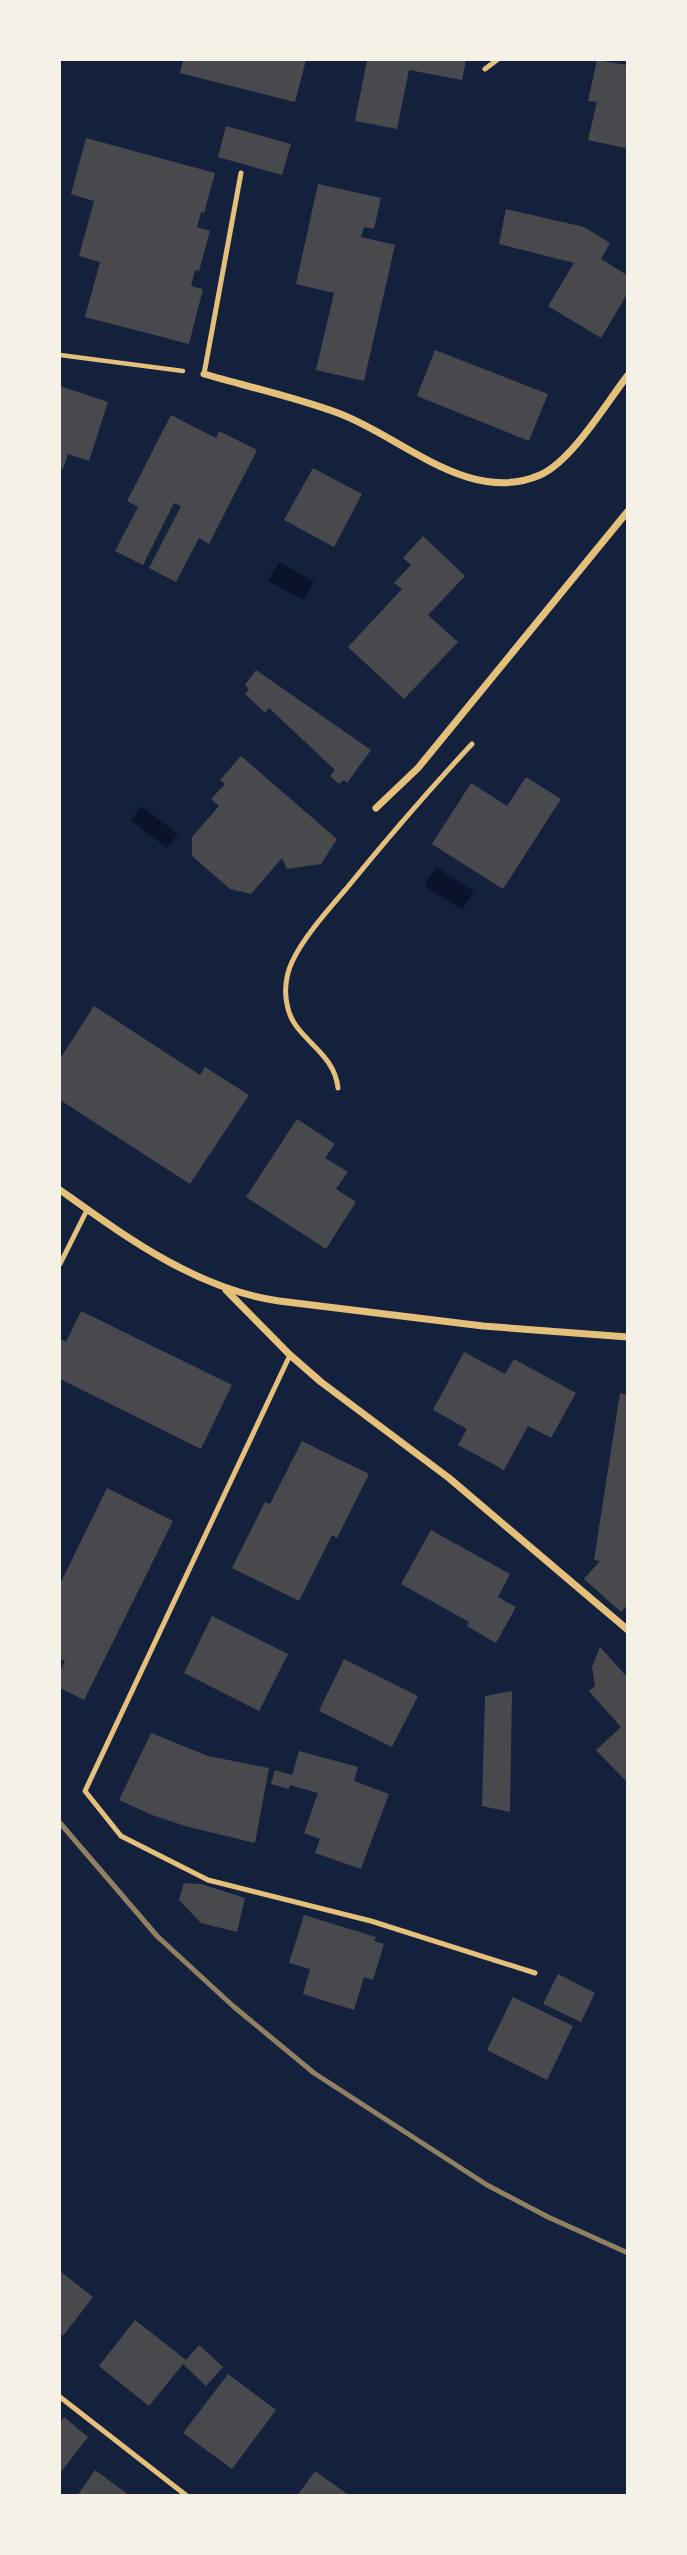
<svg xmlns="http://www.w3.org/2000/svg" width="687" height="2555" font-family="'Archivo Narrow',sans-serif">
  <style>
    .water { fill: #0b132b }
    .building { fill: #48494c }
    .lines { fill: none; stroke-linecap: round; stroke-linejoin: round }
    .path { stroke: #e5c07b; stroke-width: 4.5 }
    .service { stroke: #e5c07b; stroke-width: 5 }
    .minor { stroke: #e5c07b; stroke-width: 7 }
    .rail { stroke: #918062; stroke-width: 5 }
  </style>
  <rect width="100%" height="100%" fill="#14213d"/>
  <g class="water">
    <polygon points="279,562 314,582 304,600 268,581"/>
    <polygon points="141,806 178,834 167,848 131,820"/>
    <polygon points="436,867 474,891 462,910 424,886"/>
  </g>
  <g class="building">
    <polygon points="183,60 306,60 295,102 180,73"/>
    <polygon points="367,60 466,60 462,80 409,70 397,129 355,121"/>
    <polygon points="597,60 627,65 627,143 625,148 588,140 597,102 588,101"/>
    <polygon points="226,126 291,144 282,175 218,157"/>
    <polygon points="86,138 215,173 204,213 201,212 197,227 210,231 199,271 195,270 191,286 203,289 189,344 85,317 100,262 79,256 94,201 71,194"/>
    <polygon points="318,184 381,198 374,229 364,227 361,237 395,245 364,381 316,370 334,293 296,284"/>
    <polygon points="506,209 584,227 610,243 601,259 627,275 627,294 601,338 548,306 574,263 499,244"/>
    <polygon points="435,350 548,394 529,441 417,396"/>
    <polygon points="60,386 108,402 89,461 68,454 63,469 60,468"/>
    <polygon points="171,415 216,438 219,431 257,450 209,544 199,538 176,582 149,568 181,506 174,503 143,565 115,551 138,507 127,501"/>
    <polygon points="313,468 362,494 334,547 284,520"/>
    <polygon points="423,536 465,576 428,615 458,642 404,699 348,647 402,589 394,583 411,565 403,558"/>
    <polygon points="256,670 371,750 347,783 344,780 339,784 330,776 335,770 269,708 265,713 245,694 249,689 245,685"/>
    <polygon points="241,756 337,839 321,864 287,869 282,858 251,894 230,889 192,856 192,837 219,806 211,799 225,784 220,780"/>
    <polygon points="526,777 561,799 503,889 432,844 471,783 507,806"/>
    <polygon points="94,1006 200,1075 205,1067 249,1095 190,1184 60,1100 60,1059"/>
    <polygon points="297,1119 335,1144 325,1158 348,1172 336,1189 356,1202 326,1249 246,1197"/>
    <polygon points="81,1311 232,1385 201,1449 60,1379 60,1339 66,1342"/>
    <polygon points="464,1352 505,1374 514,1359 576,1393 551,1438 528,1426 504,1470 458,1445 467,1429 433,1410"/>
    <polygon points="620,1393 627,1395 627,1605 621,1612 584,1579 600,1561 594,1560"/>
    <polygon points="302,1441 369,1474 337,1538 332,1535 299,1601 232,1568 265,1502 270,1504"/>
    <polygon points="107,1488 173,1521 84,1700 60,1688 60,1671 65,1661 60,1658 60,1584"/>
    <polygon points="431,1530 510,1574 498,1597 516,1607 496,1643 467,1626 469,1622 401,1584"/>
    <polygon points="212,1616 288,1654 259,1711 184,1673"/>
    <polygon points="600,1647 627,1677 627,1782 596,1750 621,1727 589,1691 595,1686 592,1667"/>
    <polygon points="344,1659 418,1696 392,1747 319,1711"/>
    <polygon points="512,1691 510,1812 482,1806 485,1696"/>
    <polygon points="151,1733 208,1756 269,1768 255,1843 185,1826 152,1815 119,1800"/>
    <polygon points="299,1751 358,1767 354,1781 389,1794 361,1869 315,1853 320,1839 304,1833 318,1793 290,1785 289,1789 271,1784 275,1770 292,1775"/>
    <polygon points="184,1883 201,1884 245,1898 237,1932 201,1923 179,1900"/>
    <polygon points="304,1915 376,1937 374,1941 384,1944 373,1980 364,1977 354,2010 303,1994 310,1969 289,1963"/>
    <polygon points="558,1974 595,1993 581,2022 543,2004"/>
    <polygon points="513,1997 573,2026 547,2080 487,2050"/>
    <polygon points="60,2271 93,2297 63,2336 60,2333"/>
    <polygon points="135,2320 186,2360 199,2345 223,2367 206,2386 183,2364 149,2406 99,2366"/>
    <polygon points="228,2374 276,2410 232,2469 183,2433"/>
    <polygon points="64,2417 88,2437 60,2473 60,2423"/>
    <polygon points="95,2470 130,2496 77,2496"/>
    <polygon points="315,2471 350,2496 297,2496"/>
  </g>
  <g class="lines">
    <polyline class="path" points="60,355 183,371"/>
    <g class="service">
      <polyline points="485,69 497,60"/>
      <polyline points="204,374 241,173"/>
      <path d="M338 1088C334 1049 292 1039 287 1004 284 991 286 975 292 962 303 938 328 910 346 889 386 840 428 791 472 744"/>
      <polyline points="60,1264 87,1210"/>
      <polyline points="290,1355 85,1791 121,1836 208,1880 371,1921 535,1973"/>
      <polyline points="60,2397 187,2496"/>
    </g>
    <g class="minor">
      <path d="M204 374C249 387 295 397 338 413 401 436 469 506 540 475 572 461 607 402 628 375"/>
      <polyline points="376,808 418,768 628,511"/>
      <path d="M60 1190C126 1237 196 1289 279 1301L483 1326 628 1337"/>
      <polyline points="226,1290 290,1355 321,1382 449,1478 628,1630"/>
    </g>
    <polyline class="rail" points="60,1823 157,1936 233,2006 314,2073 487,2185 548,2217 628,2253"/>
  </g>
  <rect width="687" height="2555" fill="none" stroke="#f6f1e7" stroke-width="122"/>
</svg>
